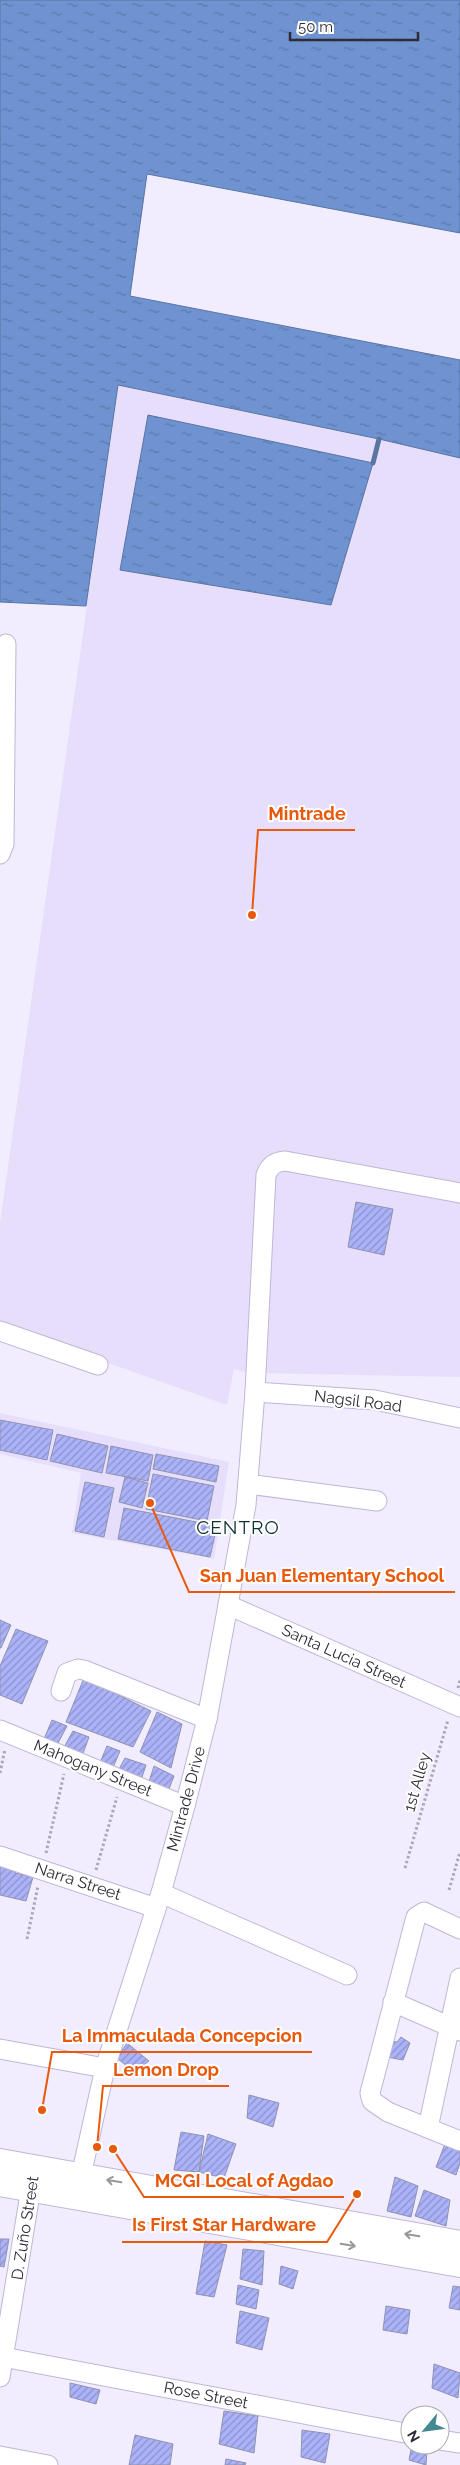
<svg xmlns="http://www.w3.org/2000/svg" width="460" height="2465" font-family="Raleway,sans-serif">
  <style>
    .built { fill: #e6defb }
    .water { fill: url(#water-ripples); stroke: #5b74a2 }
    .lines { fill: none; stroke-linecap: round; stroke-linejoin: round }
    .stream { stroke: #5b74a2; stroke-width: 5 }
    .building { fill: url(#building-hatch); stroke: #8f93af }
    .minor-casing { stroke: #bfb7d4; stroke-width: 21 }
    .major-casing { stroke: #bfb7d4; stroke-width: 26 }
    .path { stroke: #aba7b7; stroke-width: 3; stroke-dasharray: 2.5 2.5; stroke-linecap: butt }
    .minor { stroke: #fff; stroke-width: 19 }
    .major { stroke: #fff; stroke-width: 24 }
    .oneway { stroke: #97969b }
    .labels { text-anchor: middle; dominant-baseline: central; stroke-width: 4; stroke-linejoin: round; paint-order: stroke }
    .street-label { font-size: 16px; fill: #2f2c37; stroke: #fff }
    .quarter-label { font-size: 19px; letter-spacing: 1px; fill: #0e3134; stroke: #fff }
    .leader { fill: none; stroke: #e8590c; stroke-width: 2 }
    .callout-dot { fill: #e8590c; stroke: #fff; stroke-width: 2 }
    .callout-label { font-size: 18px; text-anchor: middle; font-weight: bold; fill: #e8590c; stroke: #fff; stroke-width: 4; stroke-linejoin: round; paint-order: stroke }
  </style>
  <defs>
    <pattern id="water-ripples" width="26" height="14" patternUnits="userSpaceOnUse" patternTransform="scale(1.25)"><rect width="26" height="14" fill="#6e93d0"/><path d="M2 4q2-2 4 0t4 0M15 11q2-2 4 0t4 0" fill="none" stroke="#5b78aa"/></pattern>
    <pattern id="building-hatch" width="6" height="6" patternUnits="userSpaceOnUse" patternTransform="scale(1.25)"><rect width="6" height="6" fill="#abb2f8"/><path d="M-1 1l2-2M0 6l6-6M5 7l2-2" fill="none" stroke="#8c91ca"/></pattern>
  </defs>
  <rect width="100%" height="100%" fill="#f1edff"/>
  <g class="built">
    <polygon points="118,385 379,439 460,458 460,1377 248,1373 234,1369 227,1405 0,1325 0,1223"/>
    <polygon points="0,1413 229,1462 214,1559 72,1533 81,1473 0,1454"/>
  </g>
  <g class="water">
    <polygon points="0,0 460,0 460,233 147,174 130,296 460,360 460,458 379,439 118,385 86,606 0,602"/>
    <polygon points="148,415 373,463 331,605 120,570"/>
  </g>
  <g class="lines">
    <polyline class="stream" points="373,463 379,439"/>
  </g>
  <g class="building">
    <polygon points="356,1202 393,1209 384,1255 348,1247"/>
    <polygon points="0,1420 53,1430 47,1460 0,1450"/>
    <polygon points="57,1434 108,1446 102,1473 50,1461"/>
    <polygon points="111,1446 153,1455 148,1481 106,1473"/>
    <polygon points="156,1454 219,1466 216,1482 153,1469"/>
    <polygon points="153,1474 214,1486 207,1521 146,1509"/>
    <polygon points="125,1477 148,1483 142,1508 119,1502"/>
    <polygon points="85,1482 114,1488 104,1537 75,1531"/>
    <polygon points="124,1508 217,1526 210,1557 118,1539"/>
    <polygon points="0,1620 11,1625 1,1648 0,1648"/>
    <polygon points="16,1629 48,1641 22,1704 0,1695 0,1666"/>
    <polygon points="84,1678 151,1711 133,1747 66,1722"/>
    <polygon points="157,1712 182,1724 171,1768 140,1752"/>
    <polygon points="52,1720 67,1726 57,1745 44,1739"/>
    <polygon points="73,1731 89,1737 82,1756 63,1749"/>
    <polygon points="107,1746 120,1751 112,1770 99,1765"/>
    <polygon points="125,1758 146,1765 141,1780 117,1773"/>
    <polygon points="154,1766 174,1776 167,1794 148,1785"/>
    <polygon points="0,1862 16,1867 15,1873 33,1877 26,1901 0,1895"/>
    <polygon points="401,2037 410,2043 403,2060 382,2056 385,2040 397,2042"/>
    <polygon points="127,2043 149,2061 134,2072 117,2058"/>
    <polygon points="249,2095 279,2103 273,2127 247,2118"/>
    <polygon points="181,2132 204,2136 199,2172 174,2170"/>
    <polygon points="208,2134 236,2144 224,2178 199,2172"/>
    <polygon points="445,2144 460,2152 460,2163 456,2175 436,2167"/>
    <polygon points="395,2177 418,2186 411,2217 387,2211"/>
    <polygon points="424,2190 450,2200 446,2226 415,2216"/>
    <polygon points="0,2239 9,2239 4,2267 0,2266"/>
    <polygon points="205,2241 227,2245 214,2297 196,2294"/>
    <polygon points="243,2249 264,2251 262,2285 240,2279"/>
    <polygon points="281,2266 298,2271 293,2289 279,2284"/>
    <polygon points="238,2285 259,2290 256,2309 236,2304"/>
    <polygon points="453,2286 460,2287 460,2310 449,2308"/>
    <polygon points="386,2306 410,2310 407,2334 383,2330"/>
    <polygon points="240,2311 269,2318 262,2350 236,2343"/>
    <polygon points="434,2364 460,2373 458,2398 432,2388"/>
    <polygon points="70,2383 100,2390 96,2404 70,2397"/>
    <polygon points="224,2411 258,2416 254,2453 219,2444"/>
    <polygon points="302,2430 330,2434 325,2463 301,2457"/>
    <polygon points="135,2435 173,2444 170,2465 129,2465"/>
    <polygon points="412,2445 427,2449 426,2465 409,2460"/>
    <polygon points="226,2459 246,2463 245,2465 225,2465"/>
  </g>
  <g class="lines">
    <g class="minor-casing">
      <g id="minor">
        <polyline points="0,854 4,844 6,644"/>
        <polyline points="0,1331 98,1365"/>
        <polyline points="255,1392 375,1400 460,1418"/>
        <polyline points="248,1484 377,1501"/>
        <polyline points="228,1605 460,1707"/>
        <polyline points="61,1691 67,1673 78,1669 84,1670 207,1719"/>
        <polyline points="0,1730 185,1806"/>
        <polyline points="0,1856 156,1908"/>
        <polyline points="161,1893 347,1975"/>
        <polyline points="460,1929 424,1912 416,1917 370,2093 372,2101 388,2112 460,2141"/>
        <polyline points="393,2002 460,2031"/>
        <polyline points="0,2049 105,2068"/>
        <polyline points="428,2128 460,1978"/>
        <path d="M78 2189 105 2068 161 1893 185 1806 207 1719 228 1605 246 1505 255 1392 266 1175C270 1165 275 1162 285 1161L460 1193"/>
        <polyline points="3,2357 410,2434"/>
        <polyline points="0,2377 33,2176"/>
        <polyline points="440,2440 460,2443"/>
        <polyline points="0,2456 48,2465"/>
      </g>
    </g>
    <g class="major-casing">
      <g id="major">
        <polyline points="0,2161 460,2243"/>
        <polyline points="0,2184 460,2265"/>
      </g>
    </g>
    <g class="path">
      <polyline points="458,1688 460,1680"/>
      <polyline points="0,1773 5,1749"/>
      <polyline points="46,1853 64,1774"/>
      <polyline points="405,1868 448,1720"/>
      <polyline points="96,1870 117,1797"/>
      <polyline points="449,1890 460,1852"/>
      <polyline points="27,1939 38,1886"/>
    </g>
    <use href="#minor" class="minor"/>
    <use href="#major" class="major"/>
  </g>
  <defs><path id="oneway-shaft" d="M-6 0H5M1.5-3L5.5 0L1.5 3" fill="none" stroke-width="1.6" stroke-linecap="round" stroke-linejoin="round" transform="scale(1.25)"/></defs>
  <g class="oneway">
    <use href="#oneway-shaft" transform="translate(114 2181) rotate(-170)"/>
    <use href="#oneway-shaft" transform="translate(412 2235) rotate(-170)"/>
    <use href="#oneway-shaft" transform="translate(348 2245) rotate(10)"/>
  </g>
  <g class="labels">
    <g class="street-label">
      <text transform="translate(358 1401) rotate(7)">Nagsil Road</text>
      <text transform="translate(344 1656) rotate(24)">Santa Lucia Street</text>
      <text transform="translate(93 1768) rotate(22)">Mahogany Street</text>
      <text transform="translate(417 1782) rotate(-74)">1st Alley</text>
      <text transform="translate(186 1799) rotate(-75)">Mintrade Drive</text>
      <text transform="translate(78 1881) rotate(18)">Narra Street</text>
      <text transform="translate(25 2228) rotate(-81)">D. Zuño Street</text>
      <text transform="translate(206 2395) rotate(11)">Rose Street</text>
    </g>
    <g class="quarter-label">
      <text x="238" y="1527">CENTRO</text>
    </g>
  </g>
  <path class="leader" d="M252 915L258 830H355M150 1503L189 1592H455M42 2110L52 2052H312M97 2147L103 2086H229M113 2149L144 2197H344M357 2194L327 2242H122"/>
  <g class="callout-dot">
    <circle cx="252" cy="915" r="5"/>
    <circle cx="150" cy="1503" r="5"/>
    <circle cx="42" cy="2110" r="5"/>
    <circle cx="97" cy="2147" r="5"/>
    <circle cx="113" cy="2149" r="5"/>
    <circle cx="357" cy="2194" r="5"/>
  </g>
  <g class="callout-label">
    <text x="307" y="820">Mintrade</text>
    <text x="322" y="1582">San Juan Elementary School</text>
    <text x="182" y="2042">La Immaculada Concepcion</text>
    <text x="166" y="2076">Lemon Drop</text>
    <text x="244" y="2187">MCGI Local of Agdao</text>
    <text x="224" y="2231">Is First Star Hardware</text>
  </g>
  <g transform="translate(425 2430) rotate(241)"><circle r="24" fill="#ffffff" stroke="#acabaf"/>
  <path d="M0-4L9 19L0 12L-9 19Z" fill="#428990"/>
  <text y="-8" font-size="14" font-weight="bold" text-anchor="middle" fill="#2f2c37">N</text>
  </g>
  <path d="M290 32v8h128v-8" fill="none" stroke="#2f2c37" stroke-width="2.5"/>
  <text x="298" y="32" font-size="15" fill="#2f2c37" stroke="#ffffff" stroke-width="4" paint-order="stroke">50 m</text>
</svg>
